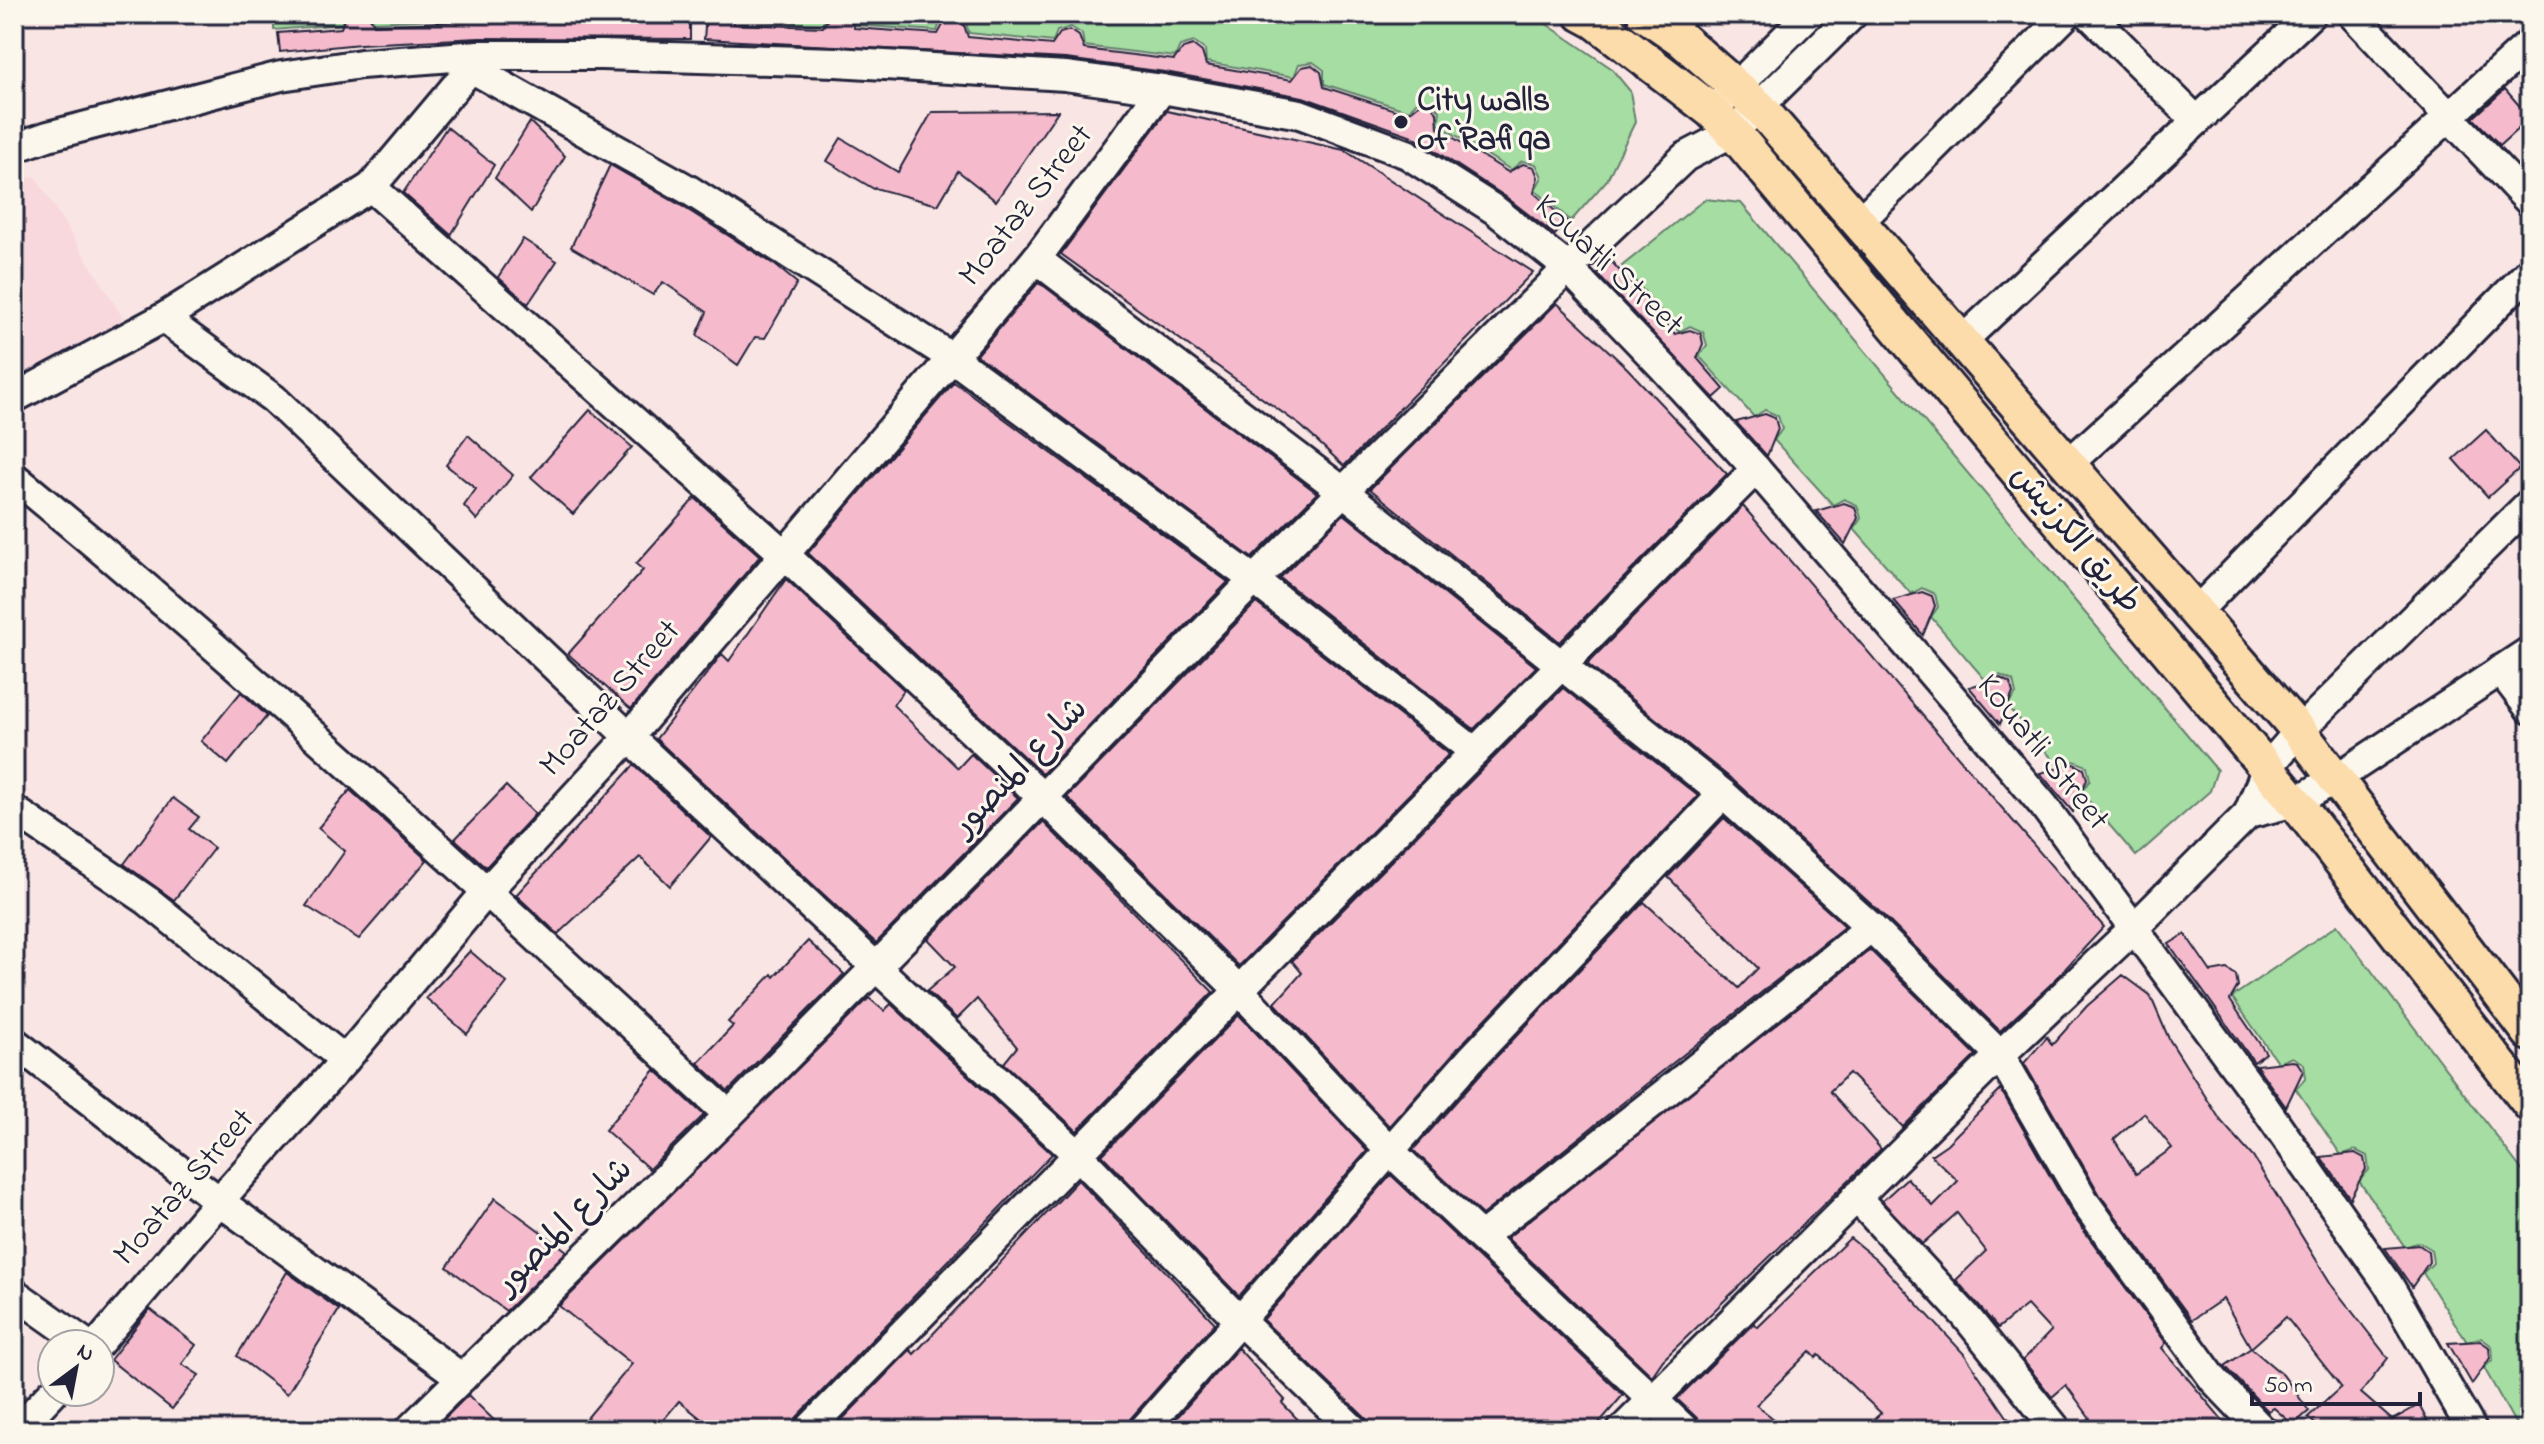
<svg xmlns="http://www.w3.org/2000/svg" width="2544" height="1444" font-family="'Indie Flower','Playpen Sans Arabic',sans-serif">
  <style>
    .built { fill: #f8d8dc }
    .green { fill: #a5dda2; stroke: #64806e; stroke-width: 2 }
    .building { fill: #f5bbcd; stroke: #22223b; stroke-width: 2; fill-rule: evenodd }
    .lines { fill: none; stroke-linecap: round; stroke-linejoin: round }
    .minor-casing { stroke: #22223b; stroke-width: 34 }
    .major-casing { stroke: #22223b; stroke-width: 40 }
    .minor { stroke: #fbf7ec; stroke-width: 28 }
    .major { stroke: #fddcac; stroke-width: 34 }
    .poi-dot { fill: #22223b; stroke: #fbf7ec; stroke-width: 3 }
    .labels { text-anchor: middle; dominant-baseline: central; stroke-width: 6; stroke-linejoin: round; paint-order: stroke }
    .poi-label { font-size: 34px; font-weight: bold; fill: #22223b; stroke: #fbf7ec; text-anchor: start }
    .street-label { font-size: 34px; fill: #22223b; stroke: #fbf7ec }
  </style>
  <rect width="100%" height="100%" fill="#f9e5e3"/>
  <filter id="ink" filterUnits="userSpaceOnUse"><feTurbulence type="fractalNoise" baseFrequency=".0125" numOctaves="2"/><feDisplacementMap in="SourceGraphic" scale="16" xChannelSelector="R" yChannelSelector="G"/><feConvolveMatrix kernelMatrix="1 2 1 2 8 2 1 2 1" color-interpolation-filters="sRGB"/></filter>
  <g filter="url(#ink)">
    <polygon class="built" points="35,176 125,321 14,384 14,184"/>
    <g class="green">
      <polygon points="274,14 343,14 342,24 274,30"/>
      <polygon points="371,14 461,14 461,18 373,22"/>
      <polygon points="734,14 827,14 823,24 734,20"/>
      <polygon points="851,14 1526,14 1545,23 1611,68 1630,91 1635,122 1607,180 1571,221 1535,190 1542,177 1536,164 1522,161 1511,170 1438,124 1440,111 1431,101 1417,101 1409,111 1324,84 1324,70 1313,62 1299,64 1294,77 1206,62 1205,50 1194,42 1180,46 1175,57 1084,46 1082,34 1071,27 1057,31 1053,42 969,33 966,23 955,15 941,20 937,31 855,25"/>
      <polygon points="1705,199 1741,203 2217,770 2210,791 2136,856 2081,792 2090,780 2087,766 2074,761 2060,768 2007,706 2016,694 2013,681 2000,675 1987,682 1931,617 1938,607 1935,594 1922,588 1911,594 1854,529 1861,518 1857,505 1844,499 1833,505 1774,440 1782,429 1778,416 1765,410 1754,417 1699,356 1707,345 1703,332 1690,326 1679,332 1622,266"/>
      <polygon points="2337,925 2530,1181 2530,1430 2519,1430 2484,1368 2493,1359 2492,1346 2481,1338 2467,1342 2423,1273 2433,1263 2431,1249 2419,1242 2405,1247 2359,1181 2369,1170 2367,1156 2355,1150 2341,1155 2296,1089 2306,1078 2304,1064 2292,1057 2278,1063 2232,997"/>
    </g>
    <g class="building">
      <polygon points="346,14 368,14 374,25 465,21 464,14 489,14 489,21 588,19 588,14 613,14 613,19 690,22 690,39 479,38 360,44 280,52 278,33 341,28"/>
      <polygon points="706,14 730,14 734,24 823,27 831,14 848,14 854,28 938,34 944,23 954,19 964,25 968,37 1052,45 1060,33 1070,30 1079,36 1084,49 1174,60 1183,48 1193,45 1202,52 1206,65 1292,80 1302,67 1312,65 1321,72 1324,87 1407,114 1419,104 1430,104 1437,112 1438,128 1508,172 1523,164 1534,167 1538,177 1534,193 1567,221 1555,235 1506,197 1412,136 1303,97 1165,72 1066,59 704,39"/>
      <polygon points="2505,89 2530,118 2500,145 2473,118"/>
      <polygon points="1058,111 996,201 958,171 938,205 875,188 874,189 827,161 841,138 898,172 932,112"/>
      <polygon points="1167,111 1344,150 1533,272 1344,466 1301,426 1061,254"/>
      <polygon points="530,122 565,156 531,212 495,178"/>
      <polygon points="447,127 494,165 451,235 403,193"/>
      <polygon points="610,165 680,205 775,265 797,283 765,338 755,337 738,365 697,335 707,312 663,282 653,295 571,247"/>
      <polygon points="523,239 557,261 528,304 498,277"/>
      <polygon points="1612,262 1675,334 1690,330 1701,334 1703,344 1697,358 1724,389 1714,398 1597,274"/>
      <polygon points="1038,283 1044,286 1317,493 1252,558 977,355"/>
      <polygon points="1557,303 1627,368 1727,474 1560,642 1370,489"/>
      <polygon points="954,382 1228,582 1042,774 808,553"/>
      <polygon points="590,410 632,447 573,514 531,477"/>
      <polygon points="1765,414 1775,418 1778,429 1767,456 1736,422"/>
      <polygon points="2486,430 2520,468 2488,497 2454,459"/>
      <polygon points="468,435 513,475 477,520 464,506 476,489 446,465"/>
      <polygon points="695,498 760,556 631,709 568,654 643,570 636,564"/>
      <polygon points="1844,503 1855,507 1858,518 1845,544 1816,511"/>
      <polygon points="1743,506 2104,927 2050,985 2000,1031 1882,914 1734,781 1587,664"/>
      <polygon points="1344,514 1536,667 1474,729 1280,578"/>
      <polygon points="786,579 904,690 893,705 958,768 971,754 1018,798 876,943 656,739 722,654 729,661"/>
      <polygon points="1922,592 1932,596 1935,606 1923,635 1893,600"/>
      <polygon points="1256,603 1449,754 1239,966 1067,797"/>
      <polygon points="2000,678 2010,683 2013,693 2000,724 1969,687"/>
      <polygon points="1563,688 1698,796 1459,1047 1389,1126 1275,1003 1302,973 1292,961"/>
      <polygon points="241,692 267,716 228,764 201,741"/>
      <polygon points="2074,764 2084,769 2087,779 2073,812 2040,773"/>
      <polygon points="634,765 711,837 670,886 640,857 558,934 516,895"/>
      <polygon points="506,786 535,814 486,867 455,839"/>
      <polygon points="350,790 427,860 359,939 306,906 345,851 318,828"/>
      <polygon points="173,798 199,817 189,829 214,848 174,900 124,864"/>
      <polygon points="1724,818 1845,926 1482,1215 1413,1150 1484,1070 1644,902 1739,988 1758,968 1668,877"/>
      <polygon points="1043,822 1213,992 1077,1131 1004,1063 1017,1047 977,999 957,1019 927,991 955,967 928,939"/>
      <polygon points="2185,934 2211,972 2227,969 2236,975 2238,986 2230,1000 2266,1053 2254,1062 2169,944"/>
      <polygon points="808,941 844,974 728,1091 698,1063 733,1026 728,1022 772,974 774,977"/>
      <polygon points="1870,950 1976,1055 1903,1127 1849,1073 1830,1091 1881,1149 1693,1331 1663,1360 1652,1376 1507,1238"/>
      <polygon points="470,951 507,983 467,1034 426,998"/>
      <path d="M2123 975 2150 995 2169 1039 2221 1121 2253 1157 2333 1287 2388 1358 2361 1393 2392 1420 2419 1405 2432 1430H2321L2308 1417 2341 1387 2286 1317 2251 1348 2223 1299 2192 1320 2100 1195 2024 1063 2047 1037 2052 1045 2087 1006ZM2144 1113 2172 1148 2136 1174 2114 1139Z"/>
      <polygon points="869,998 884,1011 891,1004 1052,1154 796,1418 791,1430 715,1430 679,1401 655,1430 577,1430 632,1364 559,1306"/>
      <polygon points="1239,1015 1367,1151 1239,1296 1102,1155"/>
      <polygon points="2292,1061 2297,1062 2303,1071 2286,1107 2256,1065"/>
      <polygon points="655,1070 704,1115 649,1169 605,1130"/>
      <polygon points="2001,1090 2071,1213 2166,1343 2162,1348 2231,1430 2123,1430 2117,1422 2106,1430 2074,1430 2090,1418 2066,1385 2052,1397 2023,1360 2051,1331 2027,1305 1998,1328 1956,1280 1986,1251 1957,1213 1922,1244 1882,1201 1907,1178 1933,1206 1958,1181 1931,1155 1947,1144"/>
      <polygon points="2355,1153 2364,1158 2366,1169 2350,1198 2321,1157"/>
      <polygon points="1391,1175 1623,1395 1593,1430 1378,1430 1263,1320"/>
      <polygon points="1078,1180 1215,1323 1130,1419 1126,1430 832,1430 910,1350 914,1354"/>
      <polygon points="495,1198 567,1251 506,1311 447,1267"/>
      <polygon points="1850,1238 1876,1259 1965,1355 2016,1430 1862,1430 1881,1413 1819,1355 1816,1358 1810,1351 1756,1405 1788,1430 1702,1430 1697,1418 1677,1399 1754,1323 1758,1327"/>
      <polygon points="2419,1245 2428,1251 2429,1262 2412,1287 2385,1248"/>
      <polygon points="287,1272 339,1310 287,1394 237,1356"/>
      <polygon points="150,1309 196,1345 182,1364 199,1375 172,1409 110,1360"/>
      <polygon points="2480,1341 2489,1347 2490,1358 2472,1384 2448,1343"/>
      <polygon points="1238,1348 1285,1400 1282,1403 1308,1430 1166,1430"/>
      <polygon points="2251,1348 2283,1375 2309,1411 2293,1425 2274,1408 2268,1411 2225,1366"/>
      <polygon points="468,1395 504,1430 433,1430"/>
    </g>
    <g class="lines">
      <g class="minor-casing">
        <g id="minor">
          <polyline points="2089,14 2197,121"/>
          <polyline points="2352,14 2530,202"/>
          <polyline points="471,68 689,190 951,357 1254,580 1475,752"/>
          <polyline points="1722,101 1809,14"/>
          <polyline points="14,148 48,136 281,76 361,64 479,55 601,55 836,62 1065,76 1162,89 1300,114 1407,154 1495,210 1568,268 1663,367 1756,469 1969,717 2044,806 2259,1099 2388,1284 2472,1430"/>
          <polyline points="371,187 784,554 1042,797 1239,990 1390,1151 1685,1430"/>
          <polyline points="1859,222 2067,14"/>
          <polyline points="1036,259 1344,492 1723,794 1871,927 2000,1055 2086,1204 2214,1380 2262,1430"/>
          <polyline points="163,318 274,399 629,737 1077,1154 1240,1321 1354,1430"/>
          <polyline points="1962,341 2311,14"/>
          <polyline points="14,398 163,318 371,187 471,68 479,55"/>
          <polyline points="2068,464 2530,43"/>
          <path d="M14 477C261 679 495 899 729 1115"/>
          <polyline points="2196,612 2530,271"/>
          <polyline points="2500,670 2530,709"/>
          <polyline points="14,810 148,901 345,1060"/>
          <polyline points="2248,814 2267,768 2299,731 2530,503"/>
          <polyline points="14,1042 219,1201 462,1378"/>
          <polyline points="1856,1197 1965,1315 2057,1430"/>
          <polyline points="1481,1237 1669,1090 1871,927"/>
          <polyline points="14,1293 86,1344"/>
          <polyline points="98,1344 219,1201 345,1060 487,891 629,737 1036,259 1162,89"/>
          <polyline points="17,1430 53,1392"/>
          <polyline points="409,1430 729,1115 981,861 1254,580 1568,268 1685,157 1733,132 1853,14"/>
          <polyline points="808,1430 1310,918 1756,469"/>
          <polyline points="1143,1430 1471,1059 1723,794"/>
          <polyline points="1622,1430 2000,1055 2132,930 2248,814 2295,802 2337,778 2530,651"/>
        </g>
      </g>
      <g class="major-casing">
        <g id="major">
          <polyline points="1582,14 1595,21 1712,111 1733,132 2295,802 2530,1104"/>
          <polyline points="1645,14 1680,38 1760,108 2299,731 2530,1033"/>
        </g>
      </g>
      <use href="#minor" class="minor"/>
      <use href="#major" class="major"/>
    </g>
  </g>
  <circle class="poi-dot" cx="1401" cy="122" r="8"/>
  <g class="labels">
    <g class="poi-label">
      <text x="1417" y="102">City walls<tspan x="1417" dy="39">of Rafiqa</tspan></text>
    </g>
    <g class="street-label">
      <text transform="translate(1027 206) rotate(-52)">Moataz Street</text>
      <text transform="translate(1608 266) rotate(43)">Kouatli Street</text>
      <text transform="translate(2075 540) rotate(50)">طريق الكرنيش</text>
      <text transform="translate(611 699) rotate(-49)">Moataz Street</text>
      <text transform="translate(2042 753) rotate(51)">Kouatli Street</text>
      <text transform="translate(1021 768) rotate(-46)">شارع المنصور</text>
      <text transform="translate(185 1188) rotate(-49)">Moataz Street</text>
      <text transform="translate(565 1227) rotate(-45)">شارع المنصور</text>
    </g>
  </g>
  <rect width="2544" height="1444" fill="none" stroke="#fbf7ec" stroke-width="48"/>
  <rect x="24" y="24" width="2496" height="1396" fill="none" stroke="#22223b" stroke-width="3" filter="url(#ink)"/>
  <g transform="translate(76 1368) rotate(32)"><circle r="38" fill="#fbf7ec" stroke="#a4a2a5" stroke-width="2"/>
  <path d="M0-6L14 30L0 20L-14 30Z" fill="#22223b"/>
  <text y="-12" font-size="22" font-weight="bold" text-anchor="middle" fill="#22223b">N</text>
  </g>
  <path d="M2252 1392v12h168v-12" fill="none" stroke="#22223b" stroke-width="4"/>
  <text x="2264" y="1392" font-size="24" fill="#22223b" stroke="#fbf7ec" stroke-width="6" paint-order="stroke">50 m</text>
</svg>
